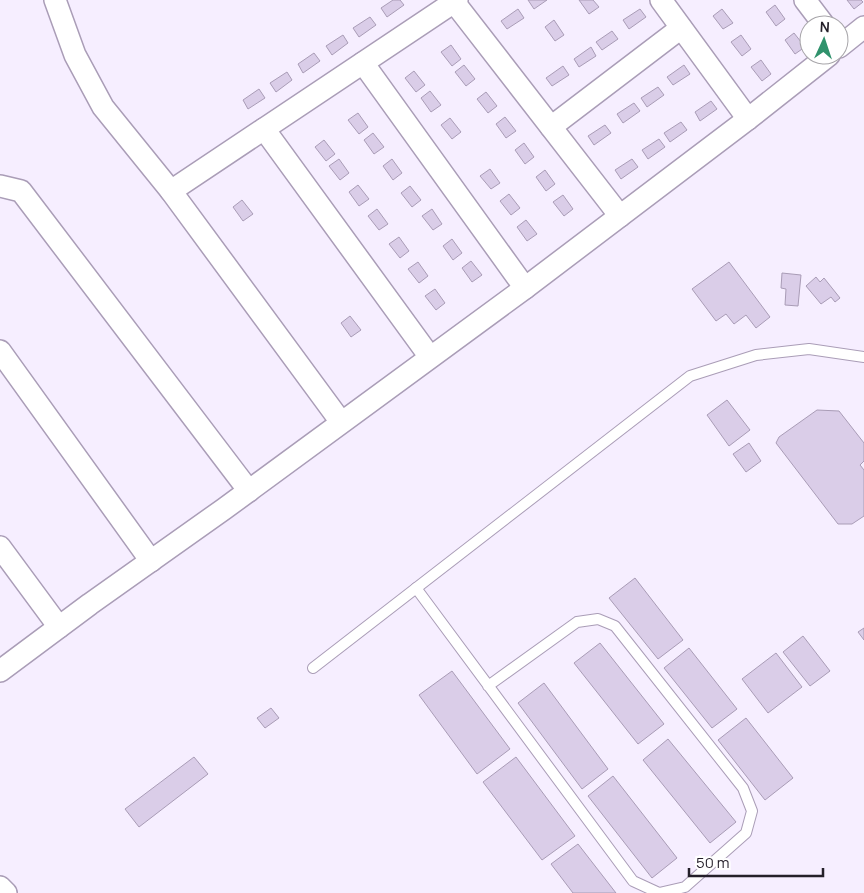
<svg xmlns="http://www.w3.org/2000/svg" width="864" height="893" font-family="Manrope,sans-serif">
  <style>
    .building { fill: #dacde8; stroke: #a99cb6 }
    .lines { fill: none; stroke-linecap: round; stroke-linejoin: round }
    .lane-casing { stroke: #aa9db7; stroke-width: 12 }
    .street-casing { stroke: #aa9db7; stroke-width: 24 }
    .lane { stroke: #fff; stroke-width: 10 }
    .street { stroke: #fff; stroke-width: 21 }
  </style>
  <rect width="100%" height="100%" fill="#f6eeff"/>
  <g class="building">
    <polygon points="393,0 400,0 404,5 387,17 381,8"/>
    <polygon points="528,0 547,0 534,9"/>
    <polygon points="579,0 593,0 599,7 589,14"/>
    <polygon points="847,0 861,0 863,2 854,9"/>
    <polygon points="775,5 785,19 776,26 766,12"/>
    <polygon points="518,9 524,18 507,29 501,21"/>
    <polygon points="640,9 646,17 629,29 623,20"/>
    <polygon points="722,9 733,23 723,29 713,16"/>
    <polygon points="370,17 376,25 359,37 353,28"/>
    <polygon points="554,20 564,35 555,41 545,27"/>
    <polygon points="612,31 618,39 602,50 596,42"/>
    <polygon points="794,33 805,47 795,54 785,40"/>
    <polygon points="343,35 348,43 332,55 326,46"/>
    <polygon points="741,35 751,49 742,56 731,42"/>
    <polygon points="451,45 461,59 452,66 441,52"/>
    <polygon points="591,47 596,56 579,67 574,59"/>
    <polygon points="314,53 320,61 303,73 298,64"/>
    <polygon points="761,60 771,74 762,81 751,67"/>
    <polygon points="464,65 475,79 466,86 455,72"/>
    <polygon points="684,65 690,74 673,85 667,77"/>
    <polygon points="563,66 569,75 552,86 546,78"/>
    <polygon points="414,71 425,85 416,92 405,78"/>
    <polygon points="287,72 292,80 276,92 270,83"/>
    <polygon points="658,87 664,95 647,107 641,98"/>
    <polygon points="259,89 265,98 248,109 243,100"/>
    <polygon points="430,91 441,105 431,112 421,98"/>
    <polygon points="486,92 497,106 488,113 477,99"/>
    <polygon points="711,101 717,109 700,121 695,112"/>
    <polygon points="634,103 640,111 623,123 617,114"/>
    <polygon points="358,113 368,127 359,134 348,120"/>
    <polygon points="505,117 516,131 506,138 496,124"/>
    <polygon points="450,118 461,132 452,139 441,125"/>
    <polygon points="681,122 687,130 670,142 664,133"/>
    <polygon points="605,125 611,133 594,145 588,136"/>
    <polygon points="373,133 384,147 374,154 364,140"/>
    <polygon points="659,139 665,147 648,159 642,150"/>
    <polygon points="324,140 335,154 326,161 315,147"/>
    <polygon points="524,143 534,157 525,164 515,150"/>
    <polygon points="339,159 349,173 340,180 329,166"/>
    <polygon points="392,159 402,173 393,180 383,166"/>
    <polygon points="632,159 638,167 621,179 615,170"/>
    <polygon points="490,169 500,183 491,189 480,176"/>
    <polygon points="545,170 555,184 546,191 536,177"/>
    <polygon points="358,185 369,199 359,206 349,192"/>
    <polygon points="410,186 421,200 412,207 401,193"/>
    <polygon points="509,194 520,208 511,215 500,201"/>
    <polygon points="563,195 573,209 564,216 553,202"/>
    <polygon points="242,200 253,214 243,221 233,207"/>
    <polygon points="377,209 388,224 379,230 368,216"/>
    <polygon points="432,209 442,224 433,230 422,216"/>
    <polygon points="526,220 537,234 527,241 517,227"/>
    <polygon points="399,237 409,251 400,258 389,244"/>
    <polygon points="452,239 462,253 453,260 443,246"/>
    <polygon points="471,261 482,275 472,282 462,268"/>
    <polygon points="418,262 428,276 419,283 408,269"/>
    <polygon points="729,262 770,317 756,328 746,315 734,324 726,314 716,321 692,289"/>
    <polygon points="782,273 801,275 798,306 785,305 786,289 781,288"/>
    <polygon points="816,277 820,282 824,278 840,298 835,302 831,297 821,304 806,286"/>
    <polygon points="435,289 445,303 436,310 425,296"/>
    <polygon points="350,316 361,330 351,337 341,323"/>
    <polygon points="727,400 750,430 729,446 707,415"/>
    <polygon points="817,410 839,411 864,443 864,461 860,465 864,470 864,516 852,524 838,524 776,443 779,437"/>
    <polygon points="749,443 761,461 746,472 733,454"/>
    <polygon points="635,578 683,640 658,659 609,598"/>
    <polygon points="864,628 864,640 858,632"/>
    <polygon points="803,636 830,671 810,686 783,652"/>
    <polygon points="600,643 664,724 638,744 574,663"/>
    <polygon points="689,648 737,709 712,728 664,668"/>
    <polygon points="776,653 802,687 768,713 742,679"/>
    <polygon points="452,671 510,749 477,774 419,695"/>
    <polygon points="544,683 608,769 582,789 518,703"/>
    <polygon points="271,708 279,718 265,728 257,718"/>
    <polygon points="746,718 793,778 765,800 718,740"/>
    <polygon points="668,739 736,822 710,843 643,760"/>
    <polygon points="194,757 208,774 139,827 125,809"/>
    <polygon points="516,757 575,836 542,860 483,782"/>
    <polygon points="613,776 677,858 652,878 588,796"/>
    <polygon points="578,844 616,893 573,893 551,864"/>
  </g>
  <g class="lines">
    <g class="lane-casing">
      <g id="lane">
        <polyline points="416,588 633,881 659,893 685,887 746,833 752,811 743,788 615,626 598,619 577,622 488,686"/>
        <polyline points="313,668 690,376 756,355 809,349 864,357"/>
      </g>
    </g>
    <g class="street-casing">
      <g id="street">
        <polyline points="55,0 75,55 103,107 171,191 341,422"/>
        <polyline points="661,0 748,119"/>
        <polyline points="805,0 824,25"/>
        <polyline points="454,2 620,216"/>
        <polyline points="839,47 864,27"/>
        <polyline points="363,63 525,288"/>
        <polyline points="551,127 681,28"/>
        <polyline points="264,129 430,357"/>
        <polyline points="0,186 21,191 249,491"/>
        <polyline points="171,191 457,0"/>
        <polyline points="0,351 151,561"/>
        <polyline points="0,547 59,627"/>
        <polyline points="0,671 90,604 224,509 525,288 748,119 829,55"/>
        <polyline points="0,887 6,893"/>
      </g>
    </g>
    <use href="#lane" class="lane"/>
    <use href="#street" class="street"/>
  </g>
  <g transform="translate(824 40) rotate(3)"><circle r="24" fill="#ffffff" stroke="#a7a5a9"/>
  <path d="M0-4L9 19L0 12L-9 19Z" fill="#30926c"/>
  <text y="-8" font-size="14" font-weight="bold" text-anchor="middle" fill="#241f29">N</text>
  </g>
  <path d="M689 868v8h134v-8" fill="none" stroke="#241f29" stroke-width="2.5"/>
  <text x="696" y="868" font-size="15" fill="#241f29" stroke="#ffffff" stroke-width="4" paint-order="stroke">50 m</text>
</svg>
